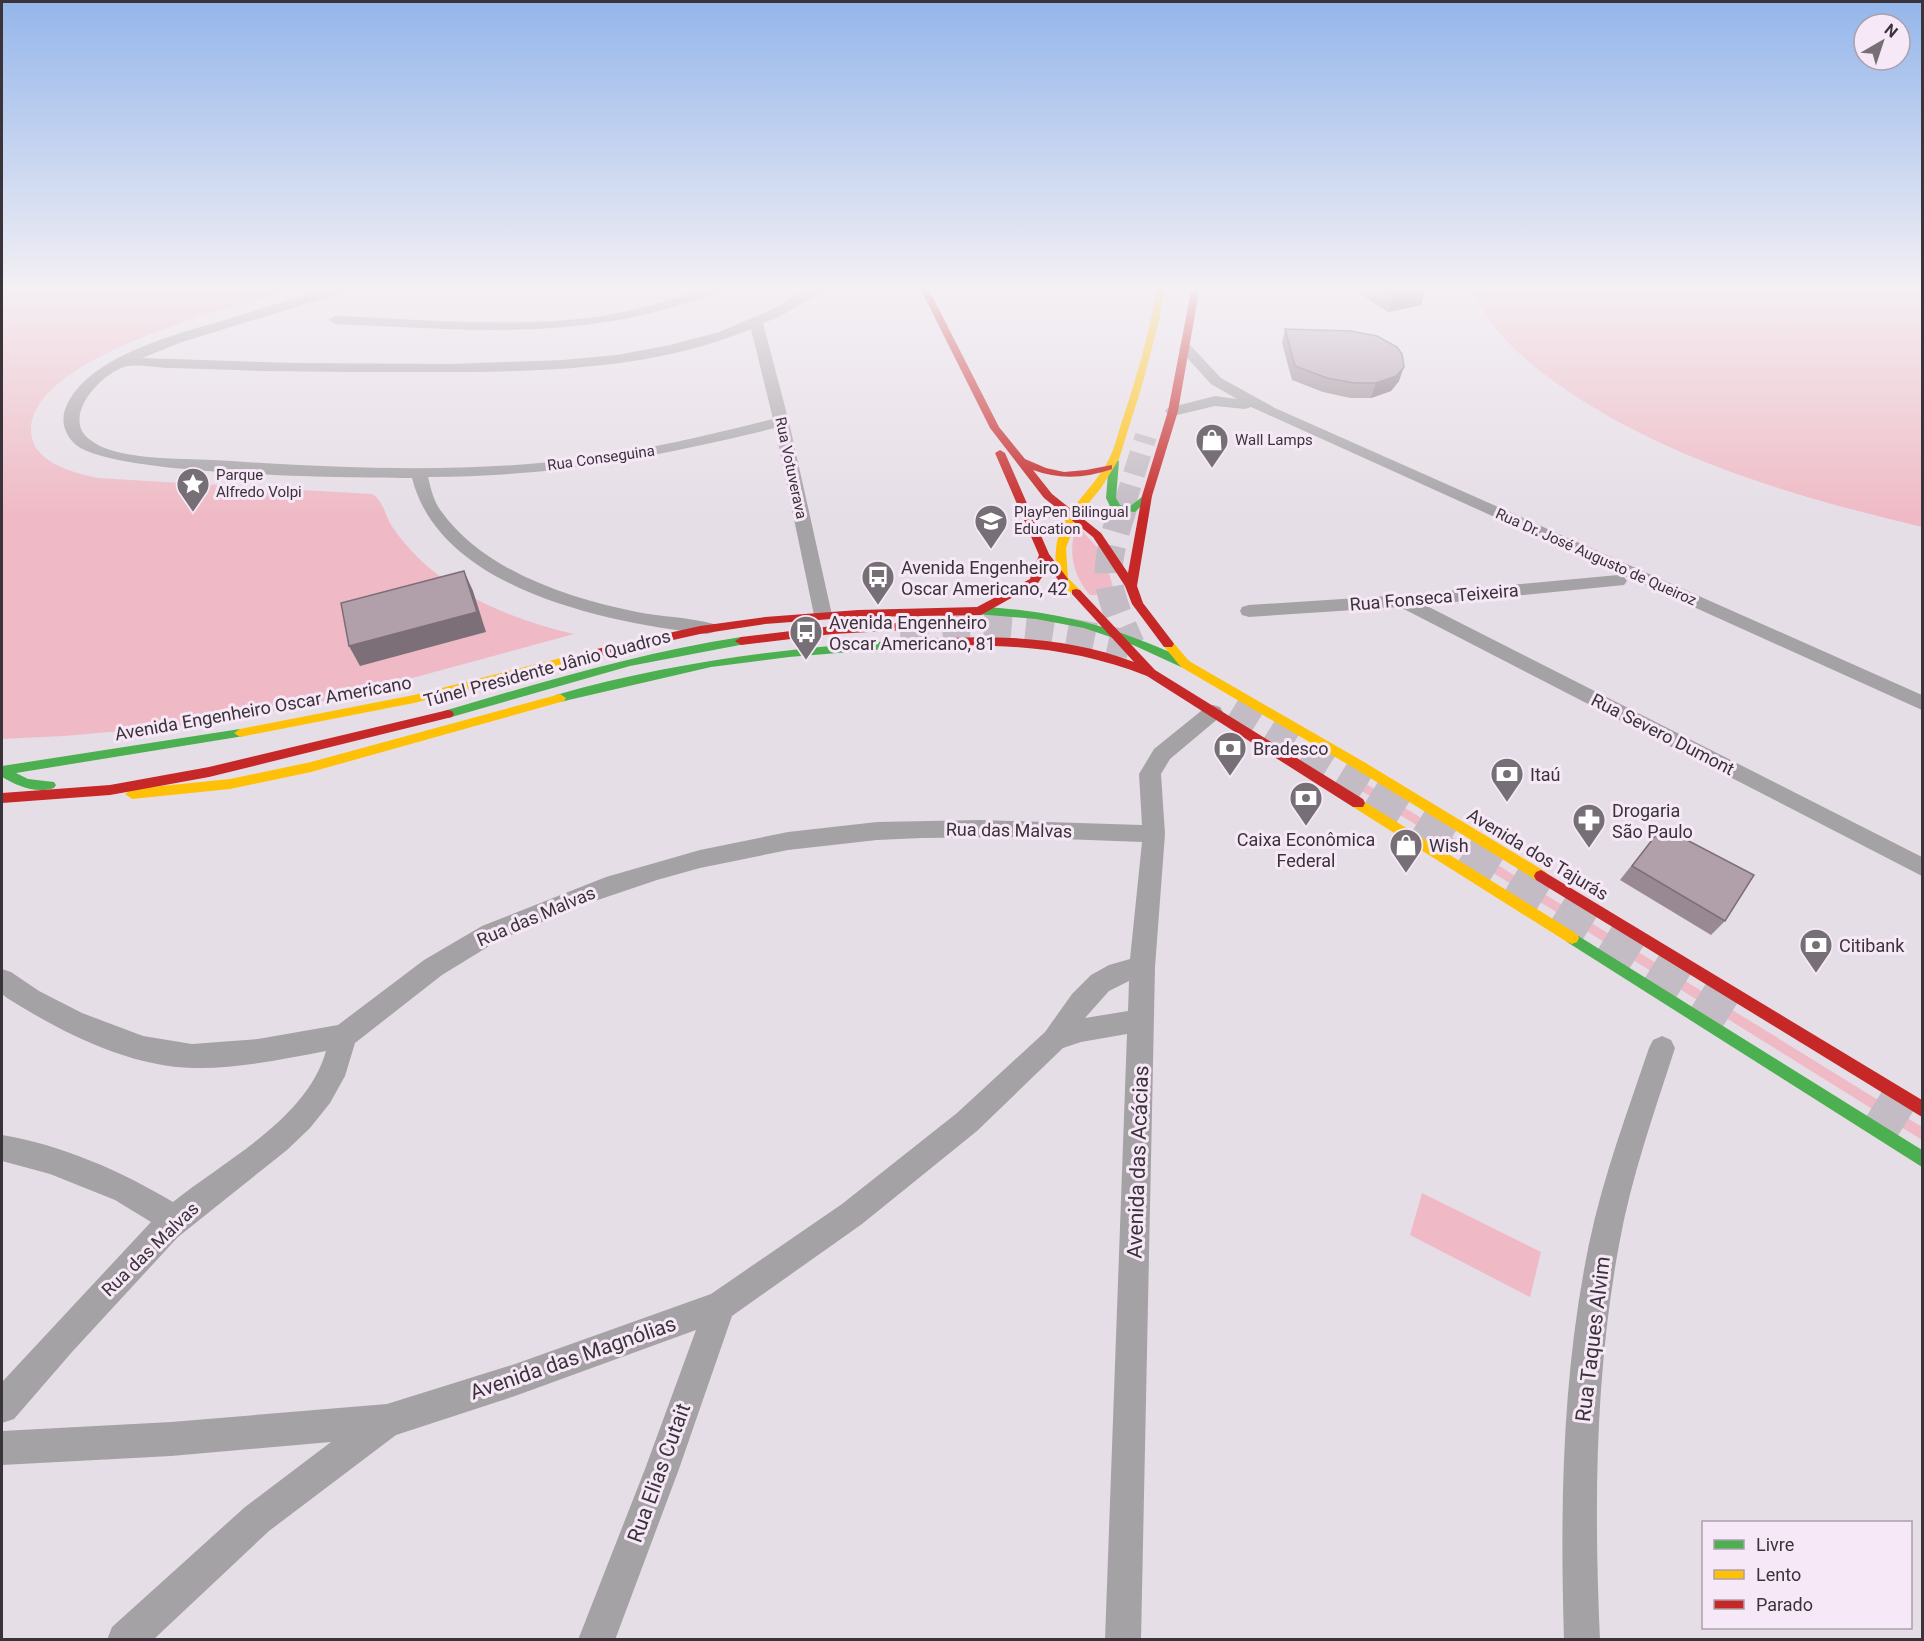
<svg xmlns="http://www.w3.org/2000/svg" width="1924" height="1641" font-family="Roboto,sans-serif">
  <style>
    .green { fill: #efbac5 }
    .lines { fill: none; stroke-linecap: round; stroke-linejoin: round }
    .highway-tunnel-far2 { stroke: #c4bcc4; stroke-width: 22; stroke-dasharray: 22 11; stroke-linecap: butt }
    .highway-tunnel-far1 { stroke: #c4bcc4; stroke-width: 28; stroke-dasharray: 28 14; stroke-linecap: butt }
    .highway-tunnel { stroke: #c4bcc4; stroke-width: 37; stroke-dasharray: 37 18; stroke-linecap: butt }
    .street { fill: #a5a2a5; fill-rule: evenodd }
    .fast { fill: #4caf50; fill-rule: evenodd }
    .slow { fill: #ffc107; fill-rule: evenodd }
    .jam { fill: #c62828; fill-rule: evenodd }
    .wall { fill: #988992 }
    .shaded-wall { fill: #7c6f77 }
    .building { fill: #b19faa; stroke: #7c6f77; stroke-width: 1.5 }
    .labels { text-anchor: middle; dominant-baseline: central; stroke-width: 6; stroke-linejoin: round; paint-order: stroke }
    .far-poi-label { font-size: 15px; fill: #3a343a; stroke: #f7e8f7; text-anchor: start }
    .far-street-label { font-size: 15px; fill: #3a343a; stroke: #f7e8f7 }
    .poi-label { font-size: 18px; fill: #3a343a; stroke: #f7e8f7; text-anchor: start }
    .street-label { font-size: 18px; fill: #3a343a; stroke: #f7e8f7 }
    .near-street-label { font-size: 21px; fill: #3a343a; stroke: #f7e8f7 }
  </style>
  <rect width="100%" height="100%" fill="#e6dee6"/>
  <g class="green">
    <path d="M2 286H308C248 303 30 353 31 431 32 463 73 472 97 478L372 494C383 500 385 515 391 525 396 533 402 540 408 547 450 595 514 620 574 634L346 696 288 709 167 727 64 736 2 739Z"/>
    <path d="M1471 286H1922V527C1794 496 1665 460 1556 383 1521 358 1486 327 1471 286Z"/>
    <path d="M1077 525 1104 555 1114 591 1104 595H1090C1073 576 1067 550 1077 525Z"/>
    <polygon points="1350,774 1922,1127 1922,1140 1344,780"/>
    <polygon points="1422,1193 1541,1252 1530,1297 1410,1235"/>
  </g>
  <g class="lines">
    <polyline class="highway-tunnel-far2" points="1124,506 1146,436"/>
    <g class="highway-tunnel-far1">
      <path d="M1124 505C1103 571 1102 581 1131 645"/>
      <path d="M900 627C926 626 953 623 979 623 1030 624 1081 633 1130 645"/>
      <polyline points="1235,705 1375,792"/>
    </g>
    <g class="highway-tunnel">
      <polyline points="1373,790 1735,1014"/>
      <polyline points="1876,1101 1922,1130"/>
    </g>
    <g class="street">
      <path d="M338 286H357L355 289 182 342 142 358 296 363 451 364 562 360 617 355 670 345 719 332 769 311 813 286H828L827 289 779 317 763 323 789 422 832 615 830 619H816L814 615 775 428C657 457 550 477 428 477 431 489 434 502 441 511 484 571 568 598 637 612 662 617 689 617 714 624L717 628 714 632 707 634C608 623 440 590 412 478 355 478 110 476 75 444 65 435 60 421 66 407 89 353 186 332 238 316 271 306 304 295 338 286ZM751 329 773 419C708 435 643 451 577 459 457 474 334 468 214 460 180 458 115 461 89 439 60 416 104 370 128 366 141 364 158 368 171 368 202 369 233 370 264 371 321 372 378 372 435 372 541 372 652 370 751 329Z"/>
      <polygon points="483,286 562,286 555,290 490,290"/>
      <path d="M711 286H729C719 296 696 300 683 304 567 341 454 329 335 324L328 320 335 316C416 319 497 327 578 319 624 315 668 301 711 286Z"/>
      <polygon points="1186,345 1191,346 1221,378 1275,408 1922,695 1922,710 1251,407 1245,409 1215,406 1173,416 1168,414 1165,411 1168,408 1215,396 1237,399 1211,384 1179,349"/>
      <polygon points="1618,575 1624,577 1627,581 1624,585 1425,605 1922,857 1922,876 1400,607 1249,617 1242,615 1240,611 1242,607 1249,605 1403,595"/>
      <path d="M1213 705 1220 707 1223 712 1220 717 1170 759 1161 774 1165 834 1155 967 1141 1640H1105L1127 1034 1081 1042 1063 1048 977 1131 862 1224 732 1316 679 1469 615 1640H578L645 1469 696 1330 515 1396 396 1435 269 1531 153 1640H107L112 1627 245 1507 331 1442 171 1456 2 1465V1431L171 1422 387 1404 515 1364 711 1294 842 1204 957 1113 1045 1032 1072 994 1091 975 1109 965 1130 959 1142 842 1009 837 922 838 877 840 788 850 700 868 657 880 580 906 499 940 442 975 355 1043 345 1076 330 1103 310 1128 287 1150 178 1237 72 1352 14 1419 2 1423V1382L151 1222 115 1200 50 1174 2 1161V1135C62 1145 121 1171 173 1202 225 1160 307 1119 326 1051 283 1059 239 1069 194 1068 129 1067 61 1032 7 998L2 994V969L11 972 39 991 82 1013 143 1036 192 1044 258 1039 338 1025 424 960 482 926 606 877 700 850 788 832 877 822 980 820 1142 825 1139 774 1154 749 1206 707ZM1129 981 1128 1011 1085 1018 1109 991Z"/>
      <path d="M1662 1036 1671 1040 1675 1048C1654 1113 1631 1178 1619 1245 1595 1375 1594 1507 1600 1640H1564C1560 1507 1562 1375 1589 1244 1603 1177 1627 1113 1649 1048L1653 1040Z"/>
    </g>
    <g class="fast">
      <polygon points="1114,458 1119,461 1116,498 1120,505 1129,507 1147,493 1152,496 1135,512 1112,510 1106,498 1109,461"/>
      <path d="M981 607C1056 610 1122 629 1189 661L1191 664 1185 668 1181 667 1131 644 1084 628 1036 619 977 614V608Z"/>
      <path d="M741 637 745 638 747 641 745 644 630 666 448 718 442 714 444 711C542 682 639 653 741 637Z"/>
      <path d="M919 639 923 640 925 643 923 646 789 657 711 667 560 702 554 698 556 695C676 661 794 647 919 639Z"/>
      <path d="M240 729 244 730 246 733 244 736 16 773 28 779 54 782 56 785 54 788C35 794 18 786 2 777V766Z"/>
      <polygon points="1572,932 1922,1150 1922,1167 1567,942 1565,938 1567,934"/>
    </g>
    <g class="slow">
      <path d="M1157 286H1165L1160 317 1143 382 1119 459 1101 488 1078 516 1066 548 1068 578 1082 592 1076 595C1057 589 1054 567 1056 549 1059 512 1094 490 1109 459 1116 445 1119 429 1124 415 1138 373 1150 330 1157 286Z"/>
      <polygon points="1168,640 1172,641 1189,661 1364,762 1546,872 1548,876 1546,880 1536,880 1354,768 1181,667 1162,644"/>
      <polygon points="597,649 603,653 601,656 414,703 240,737 234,733 240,729 414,695"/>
      <polygon points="560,694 566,698 564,701 311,772 230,789 132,799 125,794 132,789 230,779 311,762"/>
      <polygon points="1358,798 1577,934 1579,938 1577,942 1572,944 1567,942 1353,807 1351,803 1353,799"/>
    </g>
    <g class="jam">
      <path d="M919 286H927L999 427 1025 459 1046 468 1064 472 1086 470 1112 465V469C1086 478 1060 480 1033 470L1052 494 1101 533 1128 573 1142 496 1168 411 1192 286H1200L1178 411 1152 496 1137 586 1143 603 1172 641 1174 644 1172 647H1164L1132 604 1125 586 1093 537 1044 498 990 428Z"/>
      <polygon points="1000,450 1005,453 1049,554 1068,579 1067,581 1059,581 1047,565 1044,574 1038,583 981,615 858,617 765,624 700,634 597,657 591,653 597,649 700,626 765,617 858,610 977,607 1030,579 1039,555 995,453"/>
      <path d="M1076 589 1080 590 1155 670 1363 799 1365 803 1363 807H1353L1147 676C1071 646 1000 643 919 647L913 643C920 636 934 638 944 638 1007 635 1074 639 1134 662L1072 594V590Z"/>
      <polygon points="900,623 904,624 904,630 833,634 741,645 735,641 741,637 833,626"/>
      <polygon points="448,710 452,711 454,714 452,717 209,777 110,795 2,803 2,793 110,785 209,767"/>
      <polygon points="1541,870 1922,1100 1922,1117 1536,880 1534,876 1536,872"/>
    </g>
  </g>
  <g class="wall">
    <polygon points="1349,286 1424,286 1426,288 1421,305 1388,312 1381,308"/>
    <polygon points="1285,329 1399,381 1391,391 1371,398 1350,398 1323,392 1292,380 1282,343"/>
    <polygon points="1662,827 1725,921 1711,935 1620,880"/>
  </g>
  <g class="shaded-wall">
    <polygon points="1426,288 1421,305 1388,312 1393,295"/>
    <polygon points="1404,367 1399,381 1391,391 1371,398 1376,383"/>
    <polygon points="464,571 473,591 486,632 360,666 349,646"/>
  </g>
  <g class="building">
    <polygon points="1377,286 1424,286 1426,288 1393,295 1386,291"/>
    <polygon points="1285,329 1351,331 1377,336 1397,347 1402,354 1404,367 1396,376 1376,383 1354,383 1327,378 1295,366"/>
    <polygon points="464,571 477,612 349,646 341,603"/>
    <polygon points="1662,827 1754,875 1725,921 1632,866"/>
  </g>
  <linearGradient id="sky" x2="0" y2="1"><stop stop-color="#94b6eb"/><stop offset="0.56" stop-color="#f4f0f4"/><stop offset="1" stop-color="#f4f0f4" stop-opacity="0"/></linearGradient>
  <rect width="1924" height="515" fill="url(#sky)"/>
  <defs>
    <g id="shop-pin" transform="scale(1.725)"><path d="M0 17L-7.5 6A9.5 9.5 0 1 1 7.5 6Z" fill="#767076" stroke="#f7e8f7"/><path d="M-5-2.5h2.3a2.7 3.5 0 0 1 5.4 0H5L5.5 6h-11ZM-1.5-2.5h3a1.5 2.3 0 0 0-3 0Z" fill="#fff"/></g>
    <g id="sight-pin" transform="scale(1.725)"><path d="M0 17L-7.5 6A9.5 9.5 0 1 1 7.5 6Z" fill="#767076" stroke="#f7e8f7"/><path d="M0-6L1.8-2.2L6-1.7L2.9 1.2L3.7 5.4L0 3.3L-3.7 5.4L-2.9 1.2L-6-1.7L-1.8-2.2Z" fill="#fff"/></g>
    <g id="school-pin" transform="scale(1.725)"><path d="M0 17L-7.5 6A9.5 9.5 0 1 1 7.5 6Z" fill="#767076" stroke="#f7e8f7"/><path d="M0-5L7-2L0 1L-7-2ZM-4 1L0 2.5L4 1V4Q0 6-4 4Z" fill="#fff"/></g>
    <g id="bus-pin" transform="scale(1.725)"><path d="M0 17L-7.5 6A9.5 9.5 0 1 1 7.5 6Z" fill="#767076" stroke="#f7e8f7"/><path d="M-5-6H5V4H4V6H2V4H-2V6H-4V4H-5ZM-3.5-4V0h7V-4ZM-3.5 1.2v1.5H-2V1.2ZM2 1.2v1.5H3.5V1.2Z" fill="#fff"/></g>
    <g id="bank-pin" transform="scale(1.725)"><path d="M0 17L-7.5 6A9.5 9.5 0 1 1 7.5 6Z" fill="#767076" stroke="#f7e8f7"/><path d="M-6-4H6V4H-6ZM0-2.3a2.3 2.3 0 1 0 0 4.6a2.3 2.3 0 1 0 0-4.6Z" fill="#fff"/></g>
    <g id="pharmacy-pin" transform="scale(1.725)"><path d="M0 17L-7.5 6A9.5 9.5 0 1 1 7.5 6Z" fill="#767076" stroke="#f7e8f7"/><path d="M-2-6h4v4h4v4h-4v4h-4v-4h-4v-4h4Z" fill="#fff"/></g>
  </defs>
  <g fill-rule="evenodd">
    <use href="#shop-pin" x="1212" y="440"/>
    <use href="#sight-pin" x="193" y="484"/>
    <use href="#school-pin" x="991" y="521"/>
    <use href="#bus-pin" x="878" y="577"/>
    <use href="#bus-pin" x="806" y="632"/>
    <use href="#bank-pin" x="1230" y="748"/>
    <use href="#bank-pin" x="1507" y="774"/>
    <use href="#bank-pin" x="1306" y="798"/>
    <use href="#pharmacy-pin" x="1589" y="820"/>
    <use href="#shop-pin" x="1406" y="845"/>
    <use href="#bank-pin" x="1816" y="945"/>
  </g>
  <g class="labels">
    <g class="far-poi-label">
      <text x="1235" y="440">Wall Lamps</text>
      <text x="216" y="475">Parque<tspan x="216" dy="17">Alfredo Volpi</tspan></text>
      <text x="1014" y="512">PlayPen Bilingual<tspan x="1014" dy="17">Education</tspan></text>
    </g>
    <g class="far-street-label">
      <text transform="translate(601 458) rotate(-8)">Rua Conseguina</text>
      <text transform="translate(791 468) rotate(78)">Rua Votuverava</text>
      <text transform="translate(1596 557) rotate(24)">Rua Dr. José Augusto de Queiroz</text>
    </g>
    <g class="poi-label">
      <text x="901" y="567">Avenida Engenheiro<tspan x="901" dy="21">Oscar Americano, 42</tspan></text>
      <text x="829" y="622">Avenida Engenheiro<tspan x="829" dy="21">Oscar Americano, 81</tspan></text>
      <text x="1253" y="748">Bradesco</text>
      <text x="1530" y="774">Itaú</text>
      <text x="1612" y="810">Drogaria<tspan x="1612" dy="21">São Paulo</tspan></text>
      <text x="1306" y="839" text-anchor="middle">Caixa Econômica<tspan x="1306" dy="21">Federal</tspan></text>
      <text x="1429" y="845">Wish</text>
      <text x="1839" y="945">Citibank</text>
    </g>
    <g class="street-label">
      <text transform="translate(1434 597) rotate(-5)">Rua Fonseca Teixeira</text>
      <text transform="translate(547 668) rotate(-15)">Túnel Presidente Jânio Quadros</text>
      <text transform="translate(263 708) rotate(-10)">Avenida Engenheiro Oscar Americano</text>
      <text transform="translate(1663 734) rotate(27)">Rua Severo Dumont</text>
      <text transform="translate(1009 830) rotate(1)">Rua das Malvas</text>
      <text transform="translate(1538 854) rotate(31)">Avenida dos Tajurás</text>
      <text transform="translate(536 916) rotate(-23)">Rua das Malvas</text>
      <text transform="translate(150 1249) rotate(-44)">Rua das Malvas</text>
    </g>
    <g class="near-street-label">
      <text transform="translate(1138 1162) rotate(-88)">Avenida das Acácias</text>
      <text transform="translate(1593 1339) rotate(-83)">Rua Taques Alvim</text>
      <text transform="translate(573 1358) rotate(-19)">Avenida das Magnólias</text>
      <text transform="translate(659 1473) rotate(-70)">Rua Elias Cutait</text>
    </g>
  </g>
  <rect width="1924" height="1641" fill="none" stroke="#3a343a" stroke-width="6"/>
  <rect x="1702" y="1521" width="210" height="108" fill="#f7e8f7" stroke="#aba0ab" stroke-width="1.5"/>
  <rect x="1714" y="1540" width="30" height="9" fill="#4caf50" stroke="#aba0ab" stroke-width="1.5"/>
  <text x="1756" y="1551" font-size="18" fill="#3a343a">Livre</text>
  <rect x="1714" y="1570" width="30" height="9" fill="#ffc107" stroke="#aba0ab" stroke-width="1.5"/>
  <text x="1756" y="1581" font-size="18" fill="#3a343a">Lento</text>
  <rect x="1714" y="1600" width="30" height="9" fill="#c62828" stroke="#aba0ab" stroke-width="1.5"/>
  <text x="1756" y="1611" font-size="18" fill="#3a343a">Parado</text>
  <g transform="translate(1882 42) rotate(39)"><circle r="28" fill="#f7e8f7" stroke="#aba0ab" stroke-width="1.5"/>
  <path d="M0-4.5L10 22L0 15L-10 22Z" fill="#767076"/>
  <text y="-9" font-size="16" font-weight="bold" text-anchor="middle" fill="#3a343a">N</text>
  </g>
</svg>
